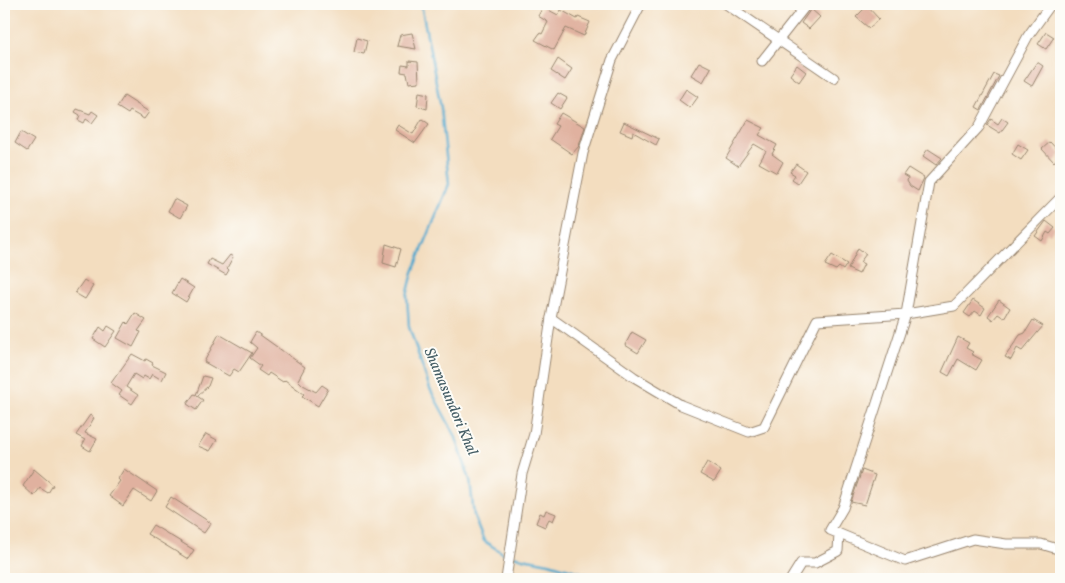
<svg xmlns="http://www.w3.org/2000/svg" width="1065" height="583" font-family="Vollkorn,serif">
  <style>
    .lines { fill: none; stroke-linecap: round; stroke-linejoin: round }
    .stream { stroke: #50a8cd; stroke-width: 2.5 }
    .building { fill: #e0b19f }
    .street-casing { stroke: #97846e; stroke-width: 11 }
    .street { stroke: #fff; stroke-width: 9 }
    .labels { text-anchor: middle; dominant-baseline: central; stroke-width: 4; stroke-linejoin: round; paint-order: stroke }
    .water-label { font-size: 15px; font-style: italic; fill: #435c64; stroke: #fdfcf7 }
  </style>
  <rect width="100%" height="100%" fill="#fdfcf7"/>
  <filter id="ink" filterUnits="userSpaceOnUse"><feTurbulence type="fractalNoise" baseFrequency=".02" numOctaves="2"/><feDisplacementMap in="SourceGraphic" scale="10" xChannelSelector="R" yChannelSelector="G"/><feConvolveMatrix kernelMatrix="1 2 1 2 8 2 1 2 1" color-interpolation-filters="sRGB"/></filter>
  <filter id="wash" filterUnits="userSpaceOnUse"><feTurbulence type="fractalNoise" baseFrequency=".0096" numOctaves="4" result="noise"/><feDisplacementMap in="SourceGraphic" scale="20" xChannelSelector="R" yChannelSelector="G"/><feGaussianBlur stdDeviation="1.12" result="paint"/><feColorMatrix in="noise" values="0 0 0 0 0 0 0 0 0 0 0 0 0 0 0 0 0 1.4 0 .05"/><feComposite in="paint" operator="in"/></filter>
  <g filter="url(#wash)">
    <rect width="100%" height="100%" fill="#f3ddbf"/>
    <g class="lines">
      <g class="stream">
        <polyline points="421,4 441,108 449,184 413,272 407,296 409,327 430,389 455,435 470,480 474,516 484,541 506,555"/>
        <polyline points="512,556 549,563 603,579"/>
      </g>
    </g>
    <g id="blocks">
      <g class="building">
        <polygon points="867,6 879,19 869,28 856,17"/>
        <polygon points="543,7 558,15 561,10 577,19 578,17 590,22 584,36 566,28 554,50 535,40 540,33 542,34 548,22 538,16"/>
        <polygon points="811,9 820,17 809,29 801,23"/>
        <polygon points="1046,32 1054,37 1046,49 1038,44"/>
        <polygon points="412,33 416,49 397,46 400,35"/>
        <polygon points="357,38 367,41 364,54 354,52"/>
        <polygon points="558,59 572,69 565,80 551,71"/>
        <polygon points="409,61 418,62 419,82 409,83 407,73 401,72 402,65 409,66"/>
        <polygon points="699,62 711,68 703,82 691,75"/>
        <polygon points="1037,62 1043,66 1032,86 1024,81"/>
        <polygon points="797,65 806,72 799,82 790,75"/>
        <polygon points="994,74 999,76 981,110 976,107"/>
        <polygon points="686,89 698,97 690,108 679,100"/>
        <polygon points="419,92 428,94 427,109 417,106"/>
        <polygon points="558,93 567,98 560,109 551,103"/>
        <polygon points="124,96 149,112 144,119 130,111 128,114 117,107"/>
        <polygon points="77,109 90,114 92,111 98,115 92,123 86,119 84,123 78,120 80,115 75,112"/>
        <polygon points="561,113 585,127 579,146 572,154 550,139 558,126 554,124"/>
        <polygon points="1002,118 1008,122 1000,133 987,125 991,119 998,124"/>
        <polygon points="422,119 429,124 415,143 395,130 398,125 413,134"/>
        <polygon points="748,120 764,128 759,135 777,145 772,154 783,162 777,173 759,163 766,151 754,144 738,166 726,158"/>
        <polygon points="624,122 659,139 656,145 633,132 632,136 620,131"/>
        <polygon points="21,132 34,140 27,151 15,143"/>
        <polygon points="1050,142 1061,154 1054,162 1042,149"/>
        <polygon points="1018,144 1028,150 1021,160 1012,154"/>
        <polygon points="928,149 942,158 936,165 923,156"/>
        <polygon points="796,164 806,171 798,183 792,179 795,175 790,172"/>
        <polygon points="908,168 924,178 918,191 910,186 907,181 908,178 903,175"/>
        <polygon points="174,199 187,206 180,218 168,211"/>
        <polygon points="1046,221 1055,228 1050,234 1047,232 1042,241 1035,236"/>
        <polygon points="386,244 401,249 396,267 383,263"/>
        <polygon points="858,248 866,254 860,262 864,264 859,274 848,269"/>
        <polygon points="230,255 233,257 227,268 229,270 226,275 207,264 210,259 222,265"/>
        <polygon points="832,255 847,264 843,270 839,267 836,270 825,265"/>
        <polygon points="180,279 194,288 186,302 172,293"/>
        <polygon points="84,280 93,286 85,299 75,293"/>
        <polygon points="973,300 985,308 981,315 975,311 970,317 964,313"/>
        <polygon points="999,300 1010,308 1004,318 998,314 993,320 988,316"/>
        <polygon points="135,313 146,320 138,331 141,332 133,347 117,338 126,322 128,324"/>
        <polygon points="1033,320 1043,326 1022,351 1017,348 1011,360 1005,357 1020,335 1025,333"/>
        <polygon points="108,326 116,331 105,347 93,339 100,327 105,331"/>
        <polygon points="256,332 305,367 298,380 303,385 316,392 322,385 328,389 318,406 302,396 304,394 285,380 283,382 269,373 267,376 258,370 261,366 250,358 257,348 250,342"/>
        <polygon points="632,332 646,340 638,353 625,345"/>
        <polygon points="219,334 252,353 239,372 234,369 229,376 204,362"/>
        <polygon points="958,337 969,343 966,348 973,352 971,354 982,360 976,370 958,359 949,376 942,372"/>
        <polygon points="132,354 145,361 146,359 153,363 152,365 166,372 162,380 152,374 149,379 144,376 142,379 134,374 126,387 138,395 132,404 119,395 122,391 111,383"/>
        <polygon points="203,376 211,378 208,386 197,396 203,400 196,410 187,404 194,394 196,395"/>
        <polygon points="90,415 94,418 85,433 97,439 90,451 82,446 85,440 76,435"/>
        <polygon points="206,434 217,440 210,451 198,446"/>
        <polygon points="707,462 721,471 714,482 700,474"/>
        <polygon points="34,469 53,485 48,493 40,488 34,496 23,486"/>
        <polygon points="124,469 157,491 151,501 134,490 123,506 109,496 120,481 118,479"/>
        <polygon points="862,470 875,475 865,505 851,502"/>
        <polygon points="171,497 211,523 204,533 165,507"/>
        <polygon points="546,510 556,514 553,521 549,519 545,527 536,523 540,513 544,515"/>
        <polygon points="153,525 194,550 188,559 147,534"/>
      </g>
    </g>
  </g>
  <g filter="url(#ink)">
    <use href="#blocks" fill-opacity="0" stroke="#97846e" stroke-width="1"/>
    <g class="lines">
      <g class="street-casing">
        <g id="street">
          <polyline points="726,4 834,78"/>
          <polyline points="762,61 807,4"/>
          <polyline points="1061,197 954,306 906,314 843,508 830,530 905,561 973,539 1006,544 1041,544 1061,550"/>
          <polyline points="551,318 634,377 681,405 749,432 764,427 817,320 906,314 929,182 979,127 1028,36 1051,4"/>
          <polyline points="506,579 522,474 534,434 551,318 583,153 612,60 641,4"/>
          <polyline points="791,579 801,563 815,563 838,551 839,534"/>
        </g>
      </g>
      <use href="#street" class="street"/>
    </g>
  </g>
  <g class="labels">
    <g class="water-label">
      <text transform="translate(450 402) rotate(67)">Shamasundori Khal</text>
    </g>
  </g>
  <rect width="1065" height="583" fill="none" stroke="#fdfcf7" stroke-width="20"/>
</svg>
